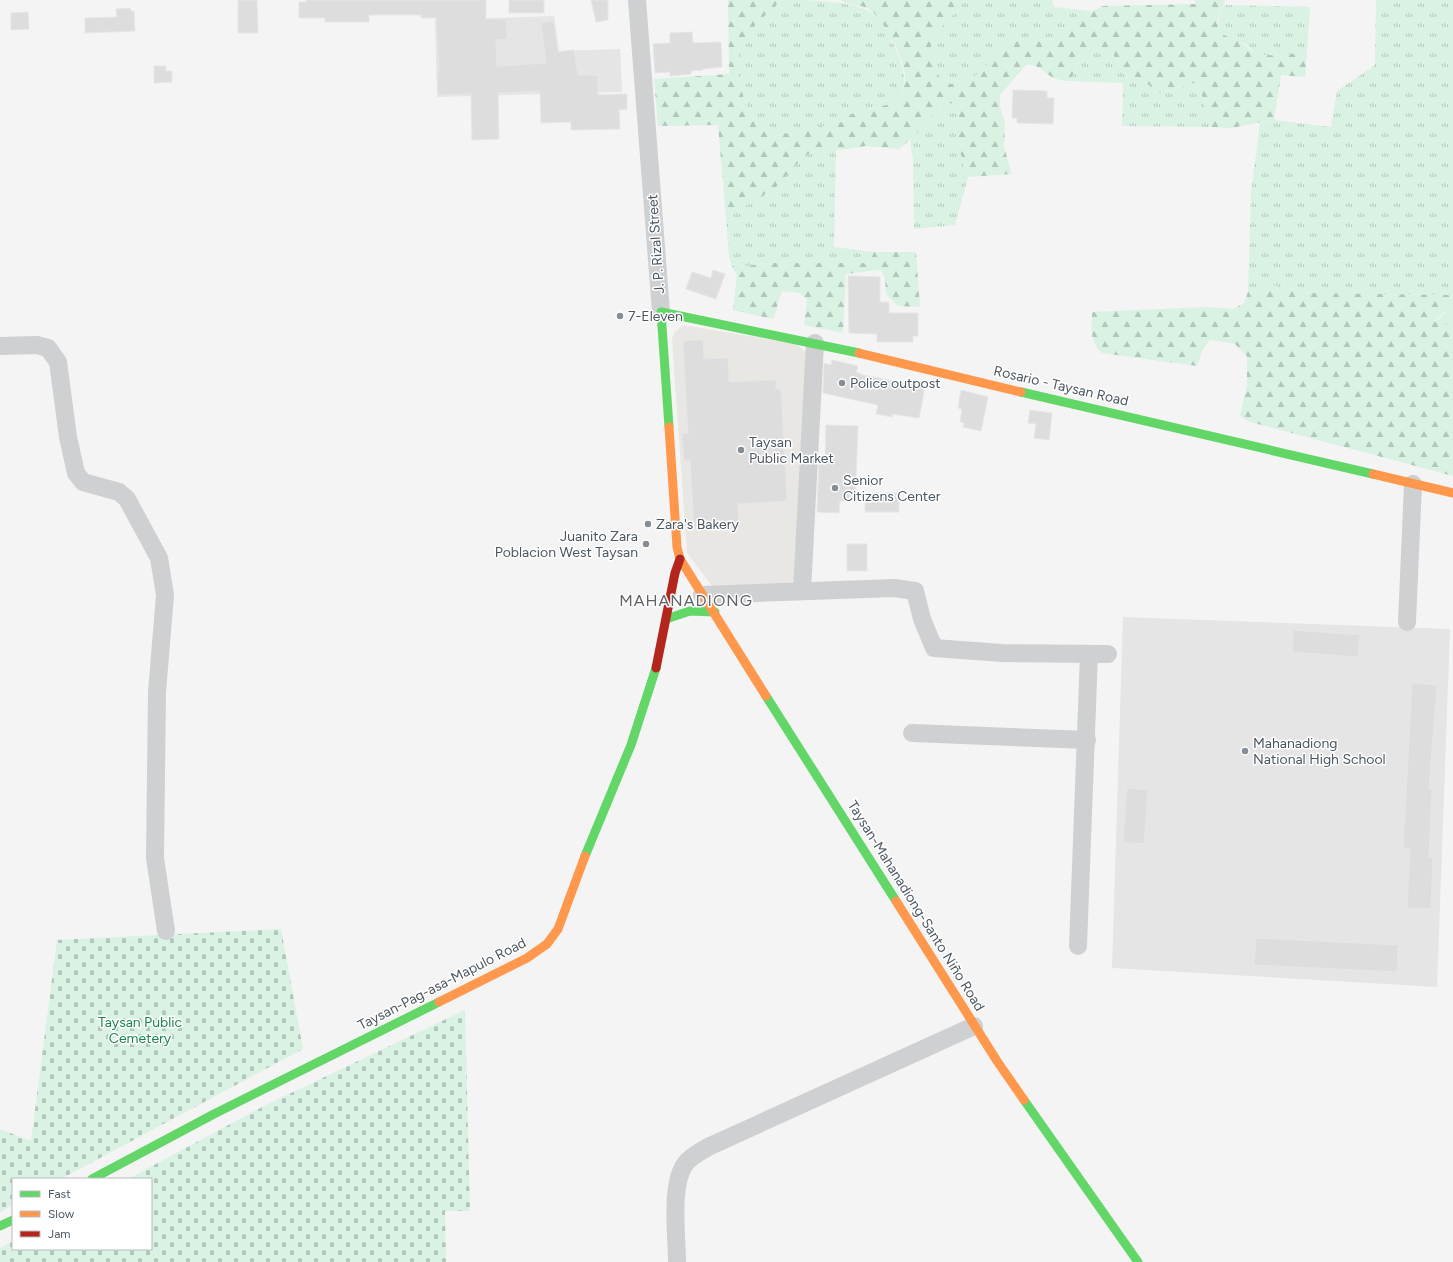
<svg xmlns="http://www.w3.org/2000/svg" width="1453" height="1262" font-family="Figtree,sans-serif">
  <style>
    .commercial { fill: #e8e7e3 }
    .education { fill: #e6e5e6 }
    .grass { fill: url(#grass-tufts) }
    .forest { fill: url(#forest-firs) }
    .cemetery { fill: url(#cemetery-stones) }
    .building { fill: #ddddde; stroke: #e5e6e7 }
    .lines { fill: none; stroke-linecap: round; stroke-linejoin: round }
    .street { stroke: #ced0d2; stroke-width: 18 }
    .fast { stroke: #63d668; stroke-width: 9 }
    .slow { stroke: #ff974d; stroke-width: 9 }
    .jam { stroke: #b3261e; stroke-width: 9 }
    .poi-dot { fill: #868d94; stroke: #fff; stroke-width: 1.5 }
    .labels { text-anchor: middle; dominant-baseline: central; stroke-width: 3; stroke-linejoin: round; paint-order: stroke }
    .street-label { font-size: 14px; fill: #4a5661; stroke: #fff }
    .poi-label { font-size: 14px; fill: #4a5661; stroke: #fff; text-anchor: start }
    .park-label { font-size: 14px; fill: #17864f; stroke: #fff }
    .quarter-label { font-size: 16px; letter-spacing: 1px; fill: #5f6368; stroke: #fff }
  </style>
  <defs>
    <pattern id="grass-tufts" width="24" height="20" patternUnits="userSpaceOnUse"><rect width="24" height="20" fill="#d9f2e3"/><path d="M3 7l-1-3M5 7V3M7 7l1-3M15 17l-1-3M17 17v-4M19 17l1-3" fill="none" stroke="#b2c7bb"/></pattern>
    <pattern id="forest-firs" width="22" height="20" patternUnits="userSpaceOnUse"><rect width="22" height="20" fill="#d9f2e3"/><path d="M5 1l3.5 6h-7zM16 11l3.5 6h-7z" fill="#b2c7bb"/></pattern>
    <pattern id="cemetery-stones" width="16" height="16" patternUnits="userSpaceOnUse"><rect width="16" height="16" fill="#d9f2e3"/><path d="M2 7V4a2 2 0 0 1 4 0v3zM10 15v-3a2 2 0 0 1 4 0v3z" fill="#b2c7bb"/></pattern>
  </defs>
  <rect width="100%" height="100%" fill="#f4f4f4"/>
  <polygon class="commercial" points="683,325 797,344 806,353 794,581 789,585 712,586 687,553 672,339 674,333"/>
  <g class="education">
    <polygon points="554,16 559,51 620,49 622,92 437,97 435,20"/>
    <polygon points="1123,617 1450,629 1437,987 1112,968"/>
  </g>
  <g class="grass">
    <path d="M782 0C810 0 859 0 879 17 887 26 891 39 896 50 905 72 908 79 898 102L851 114 842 122 774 136C769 133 764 131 760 128 745 115 732 65 741 46 751 27 766 14 782 0Z"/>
    <path d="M964 0H1052L1054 7 1091 11 1063 32 1056 40 1024 39 1008 43 979 73 967 81 951 84 939 77C937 69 931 56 931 47 933 30 955 17 964 0Z"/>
    <polygon points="1376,0 1453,0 1453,295 1310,293 1266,284 1262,291 1257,290 1248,292 1251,192 1260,123 1274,120 1331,127 1337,91 1375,65"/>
    <path d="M1225 5 1310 7 1307 52C1293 53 1277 57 1263 55 1255 54 1251 48 1245 44 1239 41 1234 40 1228 38 1213 32 1219 15 1225 5Z"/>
    <path d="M1099 47 1113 53 1118 66 1125 74C1139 77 1147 82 1157 93 1170 92 1181 86 1194 83L1201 91 1210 127 1122 126 1123 83 1070 81C1076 68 1075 60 1083 49Z"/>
    <path d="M953 103C960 112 960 118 955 129L964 168 968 177 955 225 914 229 913 160 910 140C922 127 934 106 953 103Z"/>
    <polygon points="836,150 834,247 874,252 871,259 864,263 767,263 748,266 732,266 729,257 726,218 775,187 803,157 815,151"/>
    <polygon points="1450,309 1453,309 1453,326 1434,322"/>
  </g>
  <g class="forest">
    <path d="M728 0H782C766 14 751 27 741 46 732 65 745 115 760 128 764 131 769 133 774 136L842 122 851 114 898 102C902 93 906 85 905 75 904 59 883 17 869 9 860 4 848 6 840 0H964C955 17 933 30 931 47 931 56 937 69 939 77L951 84 967 81 979 73 1008 43 1024 39 1056 40C1068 26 1086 13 1103 6L1195 4V0H1225C1224 11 1214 18 1219 29 1223 37 1230 37 1237 40 1244 43 1248 50 1255 52 1270 59 1291 53 1307 52L1305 77 1281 75 1274 120 1231 128 1210 127 1201 91 1194 83C1181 85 1170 92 1157 93 1147 82 1139 77 1125 74L1118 66 1113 53 1099 47 1083 49C1075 59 1076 69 1070 81 1062 81 1053 79 1046 73 1038 68 1037 64 1026 65L1000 95V107L1005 124 1004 147 1012 174 968 177 964 168 955 129C960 118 960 112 953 103 938 105 931 117 922 128 915 136 907 143 899 149L865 146 848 149 815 151 803 157 776 187 726 218 718 125 658 126 654 79 729 74Z"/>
    <path d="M874 252H916L920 307 898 306 886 294 885 280 882 271 878 270 846 274 843 333 804 325 807 299 799 293 783 291C777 300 778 309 773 319L733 310 737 276 732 266H748L767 263H864L871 259Z"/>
    <path d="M1266 284 1310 293 1453 295V309L1445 312 1434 321 1453 326V476L1250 422 1240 416 1247 385V356L1235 344 1210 340 1202 351 1197 366 1102 353C1089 342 1092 328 1092 312L1207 307 1234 309 1244 303 1248 292 1257 290 1262 291Z"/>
  </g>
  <g class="cemetery">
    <polygon points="281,929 303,1049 61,1179 13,1179 13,1205 0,1212 0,1129 31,1141 57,940"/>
    <polygon points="465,1010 470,1211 445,1211 446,1262 0,1262 0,1248 13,1241 13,1249 151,1249 151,1179 128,1179 266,1105"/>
  </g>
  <g class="building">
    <polygon points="238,0 257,0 258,33 238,33"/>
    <polygon points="306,0 486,0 486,19 506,19 507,39 496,40 497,66 546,63 541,23 554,21 558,52 574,50 578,75 598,75 598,95 627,94 627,109 619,110 620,129 571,130 571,122 541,123 540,91 498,93 499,139 472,140 471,94 438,95 437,71 439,71 436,18 421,18 421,15 369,15 369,22 325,22 325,18 299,18 299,2 306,2"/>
    <rect x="509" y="0" width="35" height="13"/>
    <polygon points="591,0 608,0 608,20 596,22"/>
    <polygon points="130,8 131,11 134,11 135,31 85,33 85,18 117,17 116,9"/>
    <polygon points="28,12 29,29 11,30 11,13"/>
    <polygon points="692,32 693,43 721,42 722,67 702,69 703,70 691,71 691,74 670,76 670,72 655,73 653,44 670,43 670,33"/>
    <polygon points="154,66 166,66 166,71 172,71 172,82 154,83"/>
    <polygon points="1013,90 1047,91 1047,98 1054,98 1053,124 1017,123 1017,118 1012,118"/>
    <polygon points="713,270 725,274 716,299 686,289 692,272 711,278"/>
    <polygon points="848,276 880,277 880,302 889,302 889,313 918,313 918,336 913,336 913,342 877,342 877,334 849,333"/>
    <polygon points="703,340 704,359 728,358 729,382 776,380 776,389 781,389 787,501 738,504 739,525 694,528 690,461 684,461 682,434 688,433 683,341"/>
    <polygon points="832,360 858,366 856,372 863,375 925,387 919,418 893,414 892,417 876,414 878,405 823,393 824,363 831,365"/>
    <polygon points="961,390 988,397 981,431 963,427 964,423 960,422 962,409 958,408"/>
    <polygon points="1030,410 1052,413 1049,440 1034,438 1036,424 1028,423"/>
    <polygon points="826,425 858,426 855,501 840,501 839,513 817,512 819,461 825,462"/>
    <rect x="865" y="493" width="34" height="19"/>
    <rect x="847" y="544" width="20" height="27"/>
    <polygon points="1293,630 1360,635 1358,657 1292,652"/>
    <polygon points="1412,683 1437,685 1429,789 1432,789 1429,857 1433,857 1431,909 1407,908 1410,849 1403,849"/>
    <polygon points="1127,788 1148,790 1144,844 1123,842"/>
    <polygon points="1256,938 1398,945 1397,972 1254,965"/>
  </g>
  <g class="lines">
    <g class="street">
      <polyline points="637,0 661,312"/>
      <polyline points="0,346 37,345 48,348 58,362 68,437 76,473 83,482 119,492 127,499 159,558 165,595 157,692 155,858 166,931"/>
      <polyline points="802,591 815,343"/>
      <polyline points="702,595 894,588 915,591 922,619 934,648 1002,653 1108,654"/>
      <polyline points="1407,622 1413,484"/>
      <polyline points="912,733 1087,740"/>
      <polyline points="1078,946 1089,654"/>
      <path d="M677 1262C677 1236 670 1185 685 1164 691 1156 700 1152 708 1147L974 1026"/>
    </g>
    <g class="fast">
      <polyline points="1021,392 1373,474"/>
      <polyline points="669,427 661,312 859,353"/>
      <polyline points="666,619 690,611 715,612"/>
      <polyline points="766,696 896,901"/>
      <polyline points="585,856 631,745 656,668"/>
      <polyline points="1024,1100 1138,1262"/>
      <polyline points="92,1179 214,1114 439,1002"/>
      <polyline points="0,1226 13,1220"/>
    </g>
    <g class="slow">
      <polyline points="859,353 1021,392"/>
      <polyline points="669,427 677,547 680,559 766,696"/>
      <polyline points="1373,474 1453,493"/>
      <polyline points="896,901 997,1061 1024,1100"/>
      <polyline points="439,1002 527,958 547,944 558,929 585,856"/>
    </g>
    <polyline class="jam" points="656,668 675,573 680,559"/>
  </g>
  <g class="poi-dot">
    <circle cx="620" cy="316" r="4"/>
    <circle cx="842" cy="383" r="4"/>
    <circle cx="741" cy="450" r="4"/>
    <circle cx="835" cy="488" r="4"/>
    <circle cx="648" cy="524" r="4"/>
    <circle cx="646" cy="544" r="4"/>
    <circle cx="1245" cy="751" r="4"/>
  </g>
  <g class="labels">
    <g class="street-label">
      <text transform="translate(656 244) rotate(-94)">J. P. Rizal Street</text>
      <text transform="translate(1061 386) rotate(13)">Rosario - Taysan Road</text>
      <text transform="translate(916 906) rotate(58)">Taysan-Mahanadiong-Santo Niño Road</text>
      <text transform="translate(442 984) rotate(-27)">Taysan-Pag-asa-Mapulo Road</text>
    </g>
    <g class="poi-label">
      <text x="628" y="316">7-Eleven</text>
      <text x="850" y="383">Police outpost</text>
      <text x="749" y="442">Taysan<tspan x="749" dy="16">Public Market</tspan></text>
      <text x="843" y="480">Senior<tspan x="843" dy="16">Citizens Center</tspan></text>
      <text x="656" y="524">Zara's Bakery</text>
      <text x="638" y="536" text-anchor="end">Juanito Zara<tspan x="638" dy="16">Poblacion West Taysan</tspan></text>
      <text x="1253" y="743">Mahanadiong<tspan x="1253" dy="16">National High School</tspan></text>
    </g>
    <g class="park-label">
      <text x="140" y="1022">Taysan Public<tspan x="140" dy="16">Cemetery</tspan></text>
    </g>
    <g class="quarter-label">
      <text x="686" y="600">MAHANADIONG</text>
    </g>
  </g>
  <rect x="12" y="1178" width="140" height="72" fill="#ffffff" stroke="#b7bbc0"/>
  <rect x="20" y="1191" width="20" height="6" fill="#63d668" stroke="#b7bbc0"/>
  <text x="48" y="1198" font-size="12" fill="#4a5661">Fast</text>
  <rect x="20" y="1211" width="20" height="6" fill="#ff974d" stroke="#b7bbc0"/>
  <text x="48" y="1218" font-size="12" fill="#4a5661">Slow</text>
  <rect x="20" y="1231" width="20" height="6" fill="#b3261e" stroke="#b7bbc0"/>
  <text x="48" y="1238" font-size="12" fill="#4a5661">Jam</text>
</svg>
